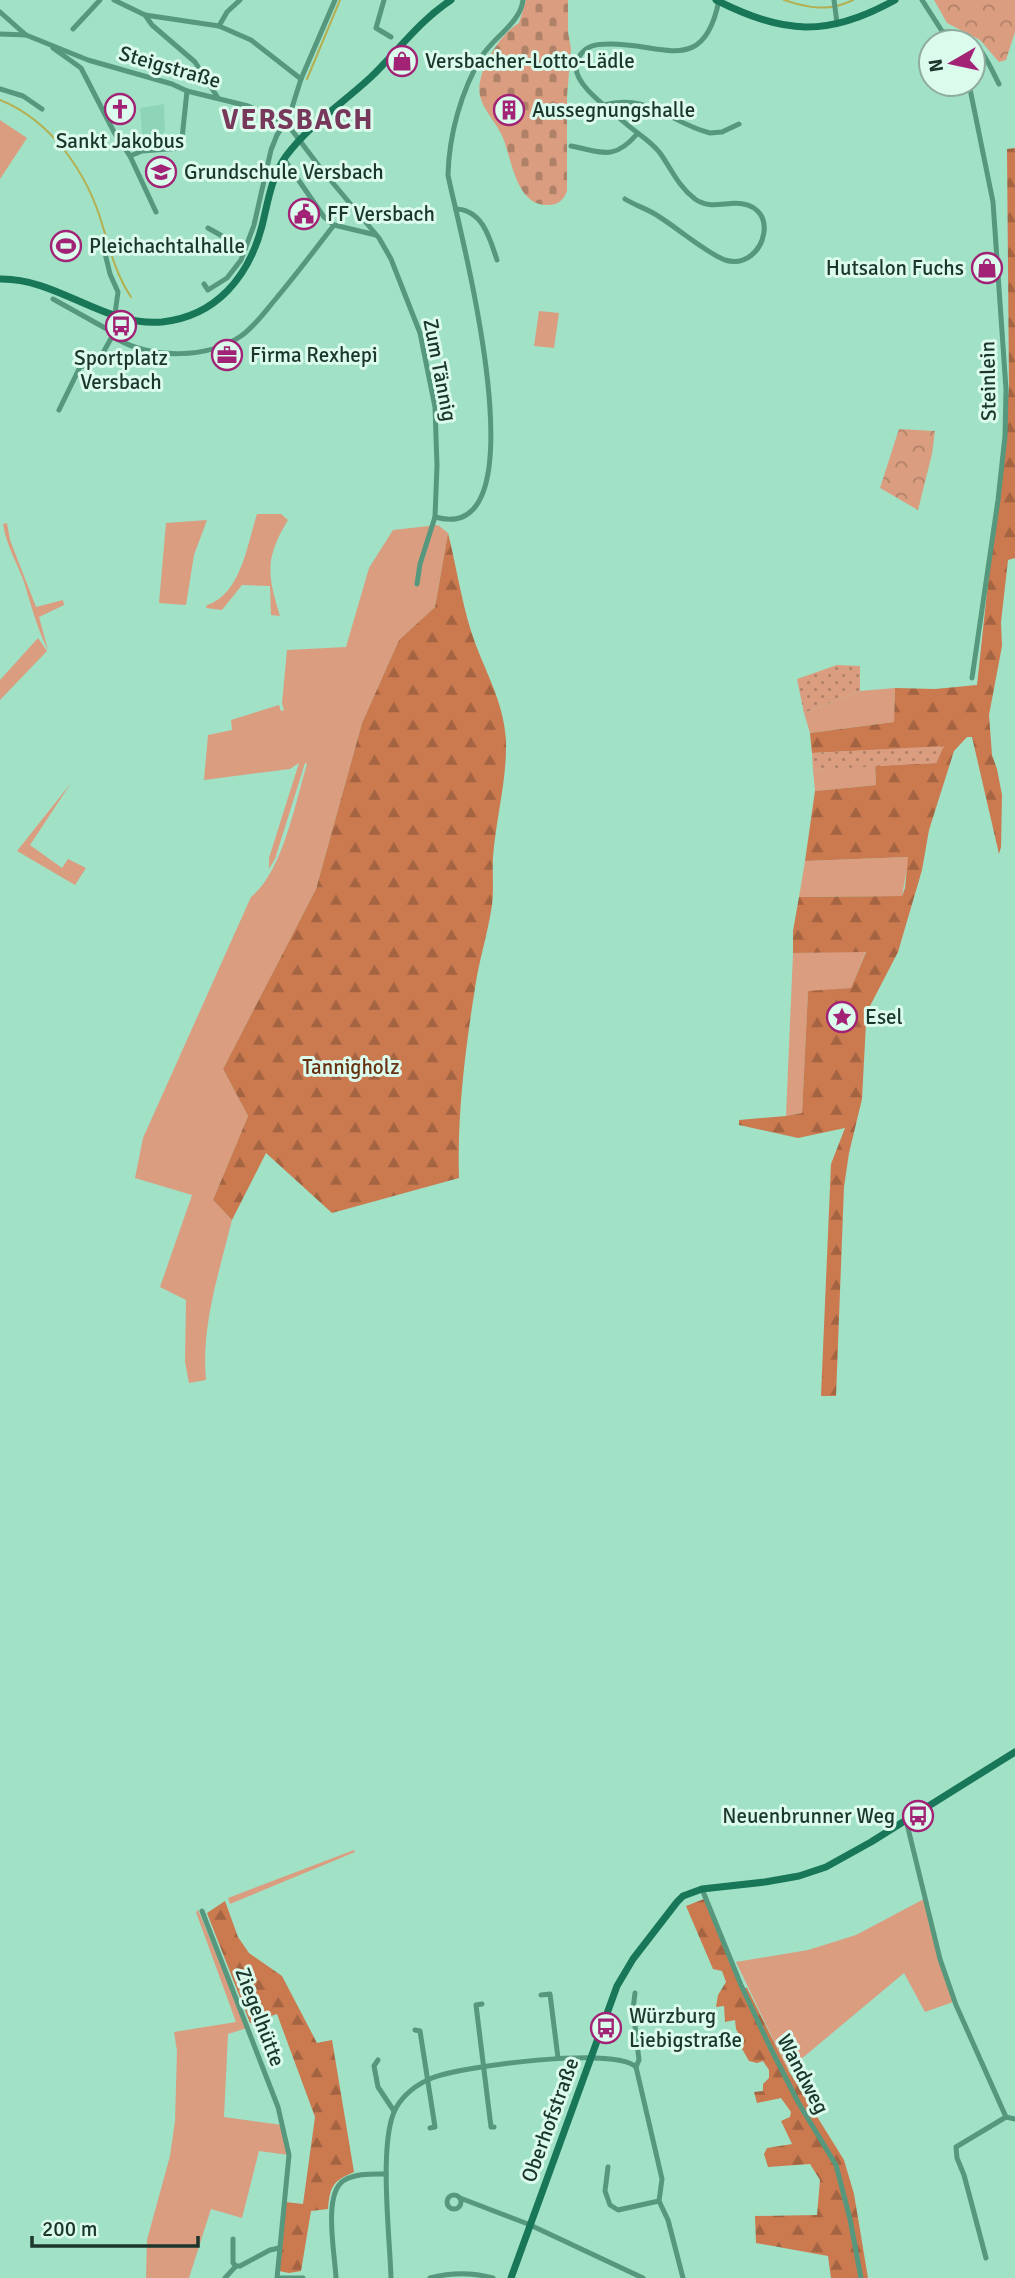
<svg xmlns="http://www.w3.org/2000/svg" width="1015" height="2278" font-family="Signika,sans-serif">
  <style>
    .built { fill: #8ed5b8 }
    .grass { fill: #da9d80 }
    .forest { fill: url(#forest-firs) }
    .cemetery { fill: url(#cemetery-stones) }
    .park { fill: url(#park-crowns) }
    .garden { fill: url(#garden-dots) }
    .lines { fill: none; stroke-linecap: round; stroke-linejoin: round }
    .stream { stroke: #b4af50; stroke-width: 2 }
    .street { stroke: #55987e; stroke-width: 5 }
    .secondary { stroke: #197759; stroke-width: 7 }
    .labels { text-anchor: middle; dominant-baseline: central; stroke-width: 6; stroke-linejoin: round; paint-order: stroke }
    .poi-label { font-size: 21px; fill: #1c362c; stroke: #dbfbec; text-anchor: start }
    .street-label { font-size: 21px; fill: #1c362c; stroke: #dbfbec }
    .park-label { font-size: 21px; fill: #683113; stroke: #dbfbec }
    .district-label { font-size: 28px; font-weight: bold; letter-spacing: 2px; fill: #77385c; stroke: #dbfbec }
  </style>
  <defs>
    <pattern id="forest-firs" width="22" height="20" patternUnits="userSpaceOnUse" patternTransform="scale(1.75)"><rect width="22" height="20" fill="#cb794f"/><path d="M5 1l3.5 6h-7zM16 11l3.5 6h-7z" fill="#a46442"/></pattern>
    <pattern id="cemetery-stones" width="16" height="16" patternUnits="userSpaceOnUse" patternTransform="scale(1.75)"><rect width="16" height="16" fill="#da9d80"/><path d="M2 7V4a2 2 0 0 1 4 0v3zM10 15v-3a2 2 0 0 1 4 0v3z" fill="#b08169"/></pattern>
    <pattern id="park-crowns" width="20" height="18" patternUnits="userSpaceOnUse" patternTransform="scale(1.75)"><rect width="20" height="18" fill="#da9d80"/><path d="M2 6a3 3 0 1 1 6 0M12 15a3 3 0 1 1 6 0" fill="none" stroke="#b08169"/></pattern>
    <pattern id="garden-dots" width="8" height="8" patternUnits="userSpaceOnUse" patternTransform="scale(1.75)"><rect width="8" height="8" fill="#da9d80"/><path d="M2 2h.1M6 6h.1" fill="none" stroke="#b08169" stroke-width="1.8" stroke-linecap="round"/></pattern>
  </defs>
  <rect width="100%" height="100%" fill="#a1e1c6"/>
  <polygon class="built" points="164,104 165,131 161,135 161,146 143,147 140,108"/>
  <g class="grass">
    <polygon points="0,120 27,138 0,179"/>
    <polygon points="539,311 559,313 554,348 534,346"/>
    <path d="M257 514H281L288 520C265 558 267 574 280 616L271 615 270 586 242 585 222 610 206 608 207 605C241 594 247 545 257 514Z"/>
    <polygon points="207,520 194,555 186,605 159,603 166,523"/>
    <path d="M7 523 10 540 36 607 63 600 64 605 39 617 48 650C37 628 31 605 24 582 17 562 6 545 3 524Z"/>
    <path d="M438 525 448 533 435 607 399 640 362 723 316 889 223 1069 248 1116 213 1200 232 1220C219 1273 201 1325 206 1380L189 1383 185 1362 186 1300 160 1287 192 1195 135 1178 143 1138 251 897C283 871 295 803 307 764L305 763 275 859 269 869V858L299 763 290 769 204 780 208 735 232 730 231 720 279 705 281 711 284 710 282 703 287 650 346 647 369 568 393 530Z"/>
    <polygon points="38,638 47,651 0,700 0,680"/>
    <polygon points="895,688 894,722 810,733 804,713 860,691"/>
    <polygon points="875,765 876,785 815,791 813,770"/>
    <polygon points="71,783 30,845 62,868 68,859 86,868 75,885 17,851"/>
    <polygon points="909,857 902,896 799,897 805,861"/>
    <polygon points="866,951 851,988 808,992 802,1113 786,1116 793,953"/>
    <polygon points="354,1850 355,1852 230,1904 228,1898"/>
    <polygon points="924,1899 953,2002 925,2012 904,1973 788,2070 736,1962 808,1950 856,1935"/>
    <polygon points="198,1910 247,2028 228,2034 224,2117 282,2125 289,2155 259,2151 242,2218 211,2209 189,2278 146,2278 147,2240 170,2156 175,2121 177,2051 174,2032 236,2022 196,1912"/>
  </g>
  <g class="forest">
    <polygon points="1015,148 1015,558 1008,560 1001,622 1002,646 989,715 992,755 997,769 1002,795 1001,847 999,854 972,737 967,737 954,751 929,830 922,870 898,952 870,1006 866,1023 862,1099 849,1153 844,1187 836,1396 821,1396 831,1164 845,1128 798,1138 739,1125 739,1120 786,1116 802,1113 808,991 851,988 866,952 793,953 793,931 799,897 902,896 905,888 908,857 805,861 815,791 876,785 875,765 936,763 943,747 812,753 810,733 894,722 895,688 935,689 977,685 1009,388 1007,149"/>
    <path d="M448 533C456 565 461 599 471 631 483 669 504 700 506 741 507 780 496 818 493 857 492 873 494 889 492 905 488 933 479 960 475 988 465 1051 457 1115 459 1178L332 1213 266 1153 232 1220 213 1200 248 1116 223 1069 316 889 362 723 399 640 435 607Z"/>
    <polygon points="704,1899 741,1987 747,1988 788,2070 844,2160 854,2194 868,2278 831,2278 828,2256 756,2243 755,2216 817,2215 820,2180 810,2164 768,2167 764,2154 767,2148 792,2144 781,2121 790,2117 791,2112 781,2098 757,2103 754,2092 763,2091 763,2084 769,2078 769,2070 763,2061 757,2063 749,2061 741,2047 742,2040 736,2029 735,2020 725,2022 724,2006 716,2007 718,1995 726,1982 722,1971 713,1969 686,1906"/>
    <path d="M225 1901 238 1937 249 1953 282 1976 317 2043 332 2040 354 2172C333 2181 330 2186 328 2209L311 2211 301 2271 289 2273 279 2271 285 2202 303 2204 315 2117 277 2014 250 2023 207 1913Z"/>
  </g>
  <path class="cemetery" d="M526 0H568V32L571 49 567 96V191C563 201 558 205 547 205 516 205 512 160 503 138 497 123 484 112 480 96 475 73 500 34 519 23Z"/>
  <g class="park">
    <polygon points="934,0 1015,0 1015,32 1006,60 999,62 980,40 947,23"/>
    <polygon points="899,429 935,431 932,454 918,510 880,488"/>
  </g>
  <g class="garden">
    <polygon points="837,665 860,666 860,691 804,713 797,679"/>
    <polygon points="944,746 936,763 813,770 812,753"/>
  </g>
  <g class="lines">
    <g class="stream">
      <path d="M784 0C808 8 829 12 853 0"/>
      <polyline points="307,79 340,0"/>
      <path d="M0 100C52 121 88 174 103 227 111 253 116 274 131 297"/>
    </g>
    <g class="street">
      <polyline points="114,0 145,15 152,25 195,62 218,98"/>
      <polyline points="384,0 376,28 391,37"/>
      <polyline points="834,0 837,23"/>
      <polyline points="922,0 949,42"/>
      <polyline points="0,12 26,35"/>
      <polyline points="145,15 219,26 251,40 301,79"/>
      <polyline points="219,26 227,12 240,0"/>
      <polyline points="73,29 100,0"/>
      <path d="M944 32C976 28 987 61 999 84"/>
      <polyline points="0,34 26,35 88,60 172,84 187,91 248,106 274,117 291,129 322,170 379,238 391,259 420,333 435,407 437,466 435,517 420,564 417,584"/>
      <polyline points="53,48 81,68 114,132 130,156 156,212"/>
      <polyline points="969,84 993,202 1006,389 1005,436 998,500 972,678"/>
      <polyline points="0,89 23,96 42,109"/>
      <path d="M604 105C649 93 670 123 710 133L722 132 739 124"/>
      <path d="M571 146C602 152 614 161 637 134"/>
      <polyline points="130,156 142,151 181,148 187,91"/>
      <polyline points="284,159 324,217 334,225 376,235"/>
      <path d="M625 199C636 206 648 209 658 216 676 227 708 254 725 260 766 273 787 195 726 204 714 205 705 206 695 199 678 186 672 170 660 153 651 141 635 132 624 122 610 109 576 87 576 67 576 60 580 54 586 49 593 44 602 44 611 44 664 44 704 76 719 0"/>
      <path d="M456 209C483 210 490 239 497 260"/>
      <polyline points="208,228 245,249"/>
      <path d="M104 249 110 274 118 292 113 328 117 339C152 359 207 359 241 336 254 327 264 313 274 301 295 276 314 251 334 225"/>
      <polyline points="204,284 208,290 227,278 241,260 254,225 271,150 277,135 289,117 301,79 335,0"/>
      <polyline points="53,299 114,333 98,362 80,367 59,410"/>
      <path d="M435 517C548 550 456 218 448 175 449 135 461 91 482 56 493 38 521 22 523 0"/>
      <polyline points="906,1820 940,1959 956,2005 1006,2117 1015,2119"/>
      <polyline points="702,1889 741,1985 770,2047 798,2102 836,2165 850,2219 861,2278"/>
      <polyline points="202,1911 278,2107 289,2155 277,2278 303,2278"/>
      <polyline points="635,1993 633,2009 639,2060 636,2067"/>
      <polyline points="541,1995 550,1994 558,2058"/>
      <polyline points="482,2004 476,2005 491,2127 494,2127"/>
      <polyline points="415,2030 420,2031 435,2127 430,2128"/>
      <polyline points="378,2060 374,2066 378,2087 394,2111"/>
      <polyline points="608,2167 605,2191 610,2205 618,2210 659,2201"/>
      <circle cx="454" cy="2202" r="7"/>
      <polyline points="460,2198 528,2224 643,2278"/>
      <polyline points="233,2239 233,2263 236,2266 240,2266 270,2250 279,2248"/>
      <polyline points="986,2258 964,2175 957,2158 956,2147 1006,2117"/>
      <polyline points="225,2278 236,2266"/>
      <path d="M336 2278C335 2255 323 2195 343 2181 355 2173 372 2174 386 2174"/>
      <path d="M391 2278C390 2238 378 2140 396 2108 403 2095 417 2084 432 2078 462 2066 615 2046 636 2067L662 2179 659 2201 668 2220 683 2278"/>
      <path d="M430 2278C452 2272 471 2272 493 2278"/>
    </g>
    <g class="secondary">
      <path d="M716 0C784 34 827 38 895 0"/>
      <path d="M0 279C58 278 104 327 162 322 217 316 249 276 262 226 268 202 271 177 286 156 310 124 342 104 371 77 398 51 419 21 451 0"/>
      <polyline points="511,2278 617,1986 633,1959 677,1902 683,1896 702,1889 765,1882 799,1876 826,1867 871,1842 1015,1752"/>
    </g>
  </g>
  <defs>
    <g id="shop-ring" transform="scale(1.575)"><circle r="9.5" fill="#dbfbec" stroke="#a22375" stroke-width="1.5"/><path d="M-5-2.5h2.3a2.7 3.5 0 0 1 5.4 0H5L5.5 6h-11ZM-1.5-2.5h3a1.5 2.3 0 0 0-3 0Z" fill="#a22375"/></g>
    <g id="church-ring" transform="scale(1.575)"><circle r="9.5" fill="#dbfbec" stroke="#a22375" stroke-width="1.5"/><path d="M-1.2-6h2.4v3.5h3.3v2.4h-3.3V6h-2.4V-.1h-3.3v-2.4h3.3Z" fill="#a22375"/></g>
    <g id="building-ring" transform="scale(1.575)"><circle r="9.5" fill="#dbfbec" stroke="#a22375" stroke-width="1.5"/><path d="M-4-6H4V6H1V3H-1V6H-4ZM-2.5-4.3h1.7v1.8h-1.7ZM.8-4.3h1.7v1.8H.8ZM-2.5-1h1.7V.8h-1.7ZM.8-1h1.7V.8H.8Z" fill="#a22375"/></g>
    <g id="school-ring" transform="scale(1.575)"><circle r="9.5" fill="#dbfbec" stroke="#a22375" stroke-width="1.5"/><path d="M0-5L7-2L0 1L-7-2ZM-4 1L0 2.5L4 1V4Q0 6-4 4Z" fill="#a22375"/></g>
    <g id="civic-ring" transform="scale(1.575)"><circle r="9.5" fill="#dbfbec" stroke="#a22375" stroke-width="1.5"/><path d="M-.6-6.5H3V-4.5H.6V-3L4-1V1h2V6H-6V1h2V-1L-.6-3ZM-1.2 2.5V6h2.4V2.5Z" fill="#a22375"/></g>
    <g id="stadium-ring" transform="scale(1.575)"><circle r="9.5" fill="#dbfbec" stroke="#a22375" stroke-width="1.5"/><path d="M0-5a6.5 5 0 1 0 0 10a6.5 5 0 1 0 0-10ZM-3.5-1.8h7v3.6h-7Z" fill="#a22375"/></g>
    <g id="bus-ring" transform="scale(1.575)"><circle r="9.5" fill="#dbfbec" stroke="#a22375" stroke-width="1.5"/><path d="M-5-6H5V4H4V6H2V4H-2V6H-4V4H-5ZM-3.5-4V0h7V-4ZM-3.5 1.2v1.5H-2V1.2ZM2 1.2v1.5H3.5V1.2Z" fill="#a22375"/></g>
    <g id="office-ring" transform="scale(1.575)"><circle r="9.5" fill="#dbfbec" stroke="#a22375" stroke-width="1.5"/><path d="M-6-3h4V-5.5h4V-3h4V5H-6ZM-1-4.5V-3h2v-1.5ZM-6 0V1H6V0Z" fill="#a22375"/></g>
    <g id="sight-ring" transform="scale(1.575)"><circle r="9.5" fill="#dbfbec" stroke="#a22375" stroke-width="1.5"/><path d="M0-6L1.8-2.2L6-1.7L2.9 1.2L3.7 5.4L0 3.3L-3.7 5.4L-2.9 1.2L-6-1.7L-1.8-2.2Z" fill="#a22375"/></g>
  </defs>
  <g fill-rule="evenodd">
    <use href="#shop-ring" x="402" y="61"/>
    <use href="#church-ring" x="120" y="109"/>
    <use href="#building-ring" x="509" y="110"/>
    <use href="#school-ring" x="161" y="172"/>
    <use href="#civic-ring" x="304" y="214"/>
    <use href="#stadium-ring" x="66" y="246"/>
    <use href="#shop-ring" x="987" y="268"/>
    <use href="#bus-ring" x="121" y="326"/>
    <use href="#office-ring" x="227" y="355"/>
    <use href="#sight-ring" x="842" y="1017"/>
    <use href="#bus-ring" x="918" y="1816"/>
    <use href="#bus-ring" x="606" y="2028"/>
  </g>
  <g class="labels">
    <g class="poi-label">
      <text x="425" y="61">Versbacher-Lotto-Lädle</text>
      <text x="532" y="110">Aussegnungshalle</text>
      <text x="120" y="141" text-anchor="middle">Sankt Jakobus</text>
      <text x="184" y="172">Grundschule Versbach</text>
      <text x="327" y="214">FF Versbach</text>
      <text x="89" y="246">Pleichachtalhalle</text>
      <text x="964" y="268" text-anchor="end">Hutsalon Fuchs</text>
      <text x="250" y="355">Firma Rexhepi</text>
      <text x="121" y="358" text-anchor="middle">Sportplatz<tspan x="121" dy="24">Versbach</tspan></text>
      <text x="865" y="1017">Esel</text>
      <text x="895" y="1816" text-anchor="end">Neuenbrunner Weg</text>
      <text x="629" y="2016">Würzburg<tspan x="629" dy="24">Liebigstraße</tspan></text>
    </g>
    <g class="street-label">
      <text transform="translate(170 67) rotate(16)">Steigstraße</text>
      <text transform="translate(440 370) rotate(79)">Zum Tännig</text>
      <text transform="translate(988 381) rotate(-91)">Steinlein</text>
      <text transform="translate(260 2017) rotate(69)">Ziegelhütte</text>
      <text transform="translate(803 2074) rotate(62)">Wandweg</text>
      <text transform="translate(550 2120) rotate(-70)">Oberhofstraße</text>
    </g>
    <g class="park-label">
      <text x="351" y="1067">Tannigholz</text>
    </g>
    <g class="district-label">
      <text x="298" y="120">VERSBACH</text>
    </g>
  </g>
  <g transform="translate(952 63) rotate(261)"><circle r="33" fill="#dbfbec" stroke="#8fac9f" stroke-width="2"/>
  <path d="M0-5L12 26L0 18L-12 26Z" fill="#a22375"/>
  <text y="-10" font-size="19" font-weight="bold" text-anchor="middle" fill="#1c362c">N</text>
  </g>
  <path d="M32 2236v10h166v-10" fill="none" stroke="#1c362c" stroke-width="3.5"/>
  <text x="42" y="2236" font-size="21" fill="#1c362c" stroke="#dbfbec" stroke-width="5" paint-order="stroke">200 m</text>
</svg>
